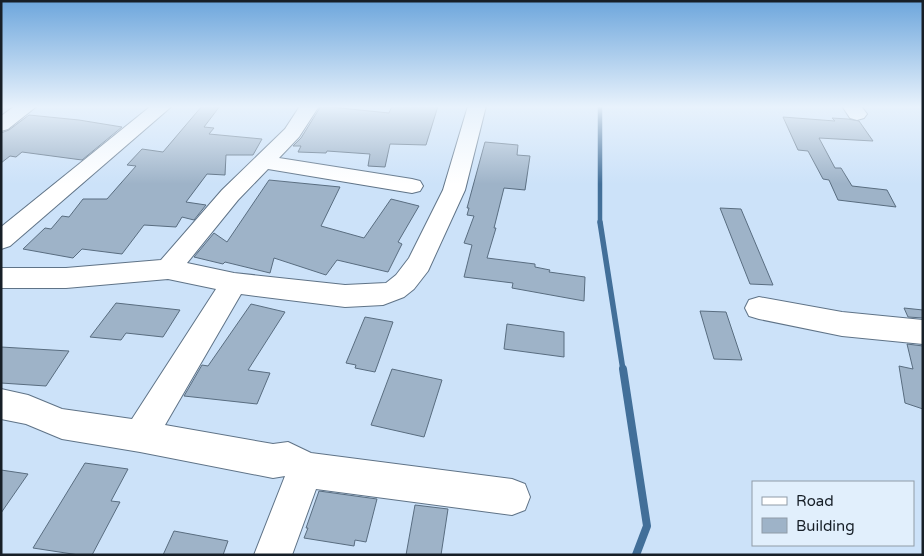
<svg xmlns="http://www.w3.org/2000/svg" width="924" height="556" font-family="'Varela Round',sans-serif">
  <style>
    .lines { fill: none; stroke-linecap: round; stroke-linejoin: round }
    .stream-far2 { stroke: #426f99; stroke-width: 4.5 }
    .stream-far1 { stroke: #426f99; stroke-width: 5.5 }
    .stream { stroke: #426f99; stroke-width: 8 }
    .building { fill: #9eb3c8; stroke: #596d80 }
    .minor-casing { stroke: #5f7387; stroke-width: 2 }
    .minor { fill: #fff; fill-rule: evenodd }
  </style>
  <rect width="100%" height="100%" fill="#cce2f9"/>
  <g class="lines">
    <polyline class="stream-far2" points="600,106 600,223"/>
    <polyline class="stream-far1" points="600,222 623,370"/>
    <polyline class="stream" points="623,369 647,526 636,555"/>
  </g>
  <g class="building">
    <polygon points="202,106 220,106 204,127 214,128 209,134 262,139 253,155 226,155 225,175 207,174 186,202 206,205 194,220 182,217 176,227 144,225 122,254 82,249 73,258 23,249 45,228 51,229 62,216 69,217 83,199 107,199 136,166 127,165 142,149 163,152"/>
    <polygon points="321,106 389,113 392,106 438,106 426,145 390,144 385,167 368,166 370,154 327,151 326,153 298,152 301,146 293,146 301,138"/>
    <polygon points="29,115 79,120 122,127 82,160 22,152 16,157 10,156 1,163 1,133 9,130"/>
    <polygon points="783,117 835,121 832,118 848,119 859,121 873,141 819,138 835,168 841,168 852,186 887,190 896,207 838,200 829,180 823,179 808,151 798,150"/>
    <polygon points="485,142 518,145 517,155 530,156 525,190 504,188 494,228 496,228 487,258 535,264 535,267 550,270 549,272 585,277 584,301 512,288 513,283 464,277 472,245 464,243 474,216 467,215 469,208 467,208"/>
    <polygon points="269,180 340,187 321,226 364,238 391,199 419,206 398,242 402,244 388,272 337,260 326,275 274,258 270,273 225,262 223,264 194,257 214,233 227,242"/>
    <polygon points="720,208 741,209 773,285 750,284"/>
    <polygon points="116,303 180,310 163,337 126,333 121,340 90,337"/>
    <polygon points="251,304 285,312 248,370 270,373 257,404 184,396 202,365 208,366"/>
    <polygon points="904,308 923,310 923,318 908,317"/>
    <polygon points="700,311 726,312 742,360 714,359"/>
    <polygon points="365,317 393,322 375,372 355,368 356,365 346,363"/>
    <polygon points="507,324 564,332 564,357 504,349"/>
    <polygon points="907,344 923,346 923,409 905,403 899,366 913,369"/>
    <polygon points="1,347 69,351 46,386 1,383"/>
    <polygon points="392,369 442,380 424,437 371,425"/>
    <polygon points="85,463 128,469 111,501 120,502 92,555 79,555 33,548"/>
    <polygon points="1,470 28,474 1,513"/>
    <polygon points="319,491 377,499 366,542 355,540 354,546 304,538 308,528 306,528"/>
    <polygon points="415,505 448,509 441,555 406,555"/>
    <polygon points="174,531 228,541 223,555 163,555"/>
  </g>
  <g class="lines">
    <g class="minor-casing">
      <g id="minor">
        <polygon points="15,106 37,106 8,129 1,131 1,116"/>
        <polygon points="151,106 172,106 10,246 1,249 1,227"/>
        <polygon points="300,106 319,106 299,137 279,158 412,179 420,181 423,186 420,191 412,193 268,169 238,200 187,263 234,273 345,285 386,283 396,275 409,258 443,190 468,106 486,106 465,190 428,271 414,289 404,297 383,305 345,307 241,294 165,425 273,444 288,442 311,453 512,479 525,484 530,497 525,510 512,515 316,489 292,555 254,555 285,476 273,478 140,452 62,439 26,424 1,419 1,389 28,395 62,409 132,419 216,289 168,279 66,288 1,288 1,268 66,268 161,260 222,190 285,129"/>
        <polygon points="842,106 861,106 867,114 864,118 857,120 850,118"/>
        <polygon points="759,297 842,312 923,320 923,344 842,336 759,319 749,316 745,308 749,300"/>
      </g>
    </g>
    <use href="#minor" class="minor"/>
  </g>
  <linearGradient id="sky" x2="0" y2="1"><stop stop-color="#6da6dc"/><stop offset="0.58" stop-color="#e8f2fc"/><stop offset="1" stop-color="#e8f2fc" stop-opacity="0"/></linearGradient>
  <rect width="924" height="184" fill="url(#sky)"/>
  <rect width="924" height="556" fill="none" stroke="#171f27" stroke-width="5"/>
  <rect x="752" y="481" width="162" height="65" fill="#e1effc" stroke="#909ca7"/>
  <rect x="762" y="497" width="25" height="8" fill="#ffffff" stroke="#909ca7"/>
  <text x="796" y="506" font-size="15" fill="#171f27">Road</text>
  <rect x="762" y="518" width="25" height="15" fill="#9eb3c8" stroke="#909ca7"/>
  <text x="796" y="531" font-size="15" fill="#171f27">Building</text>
</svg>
